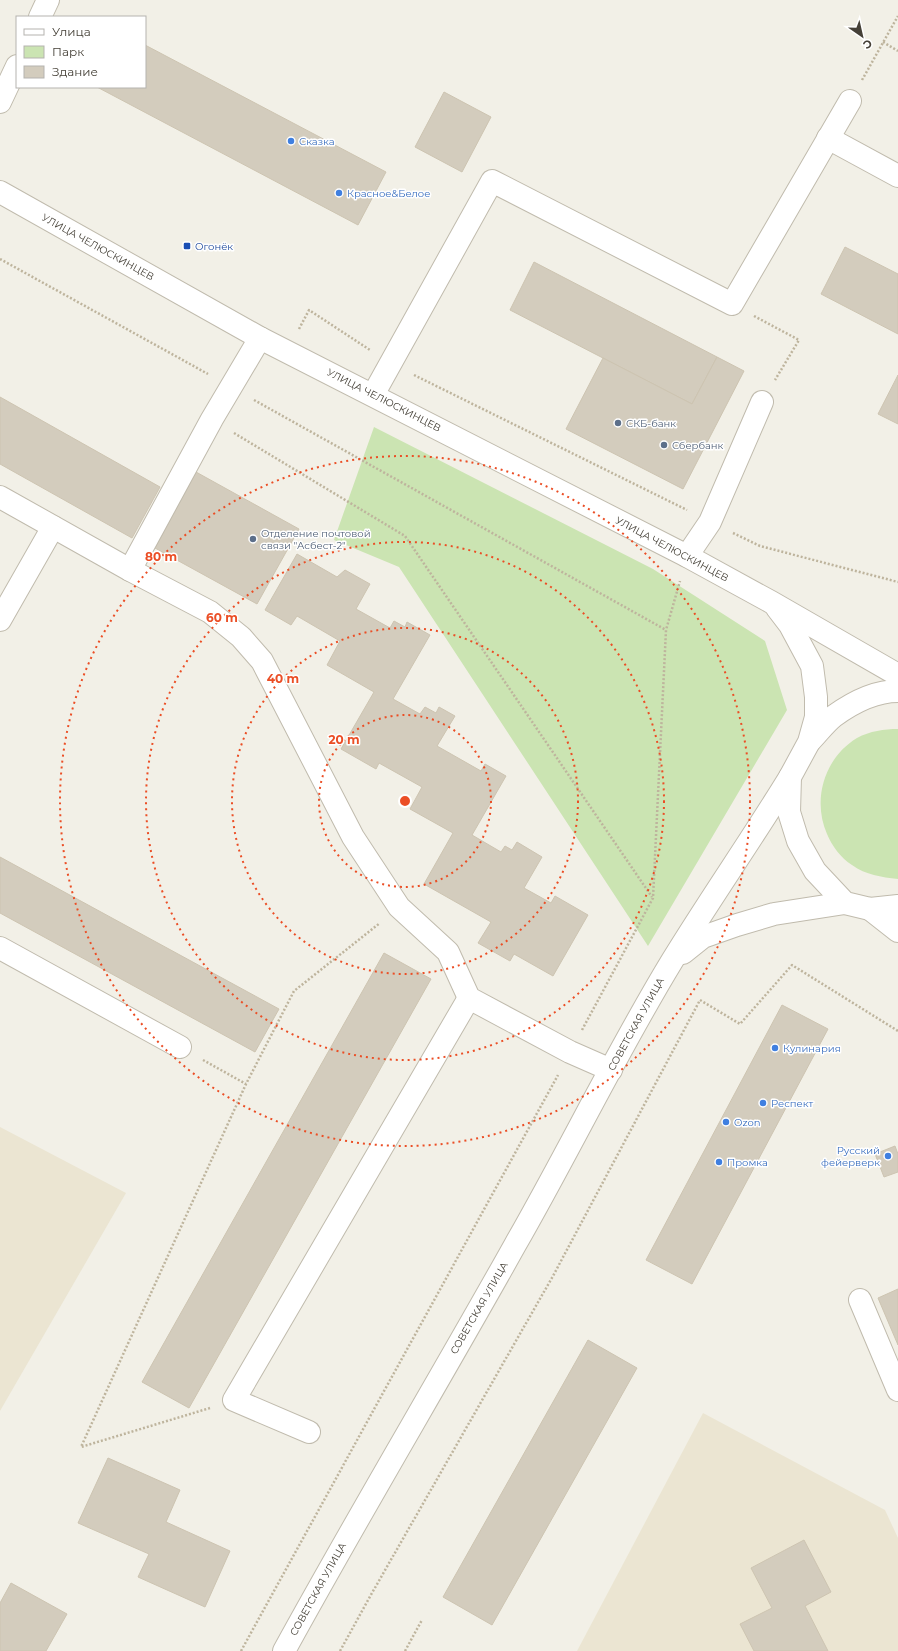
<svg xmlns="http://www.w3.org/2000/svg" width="898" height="1651" font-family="Montserrat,sans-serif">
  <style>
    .education { fill: #ebe5d2 }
    .green { fill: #cbe4b2 }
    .building { fill: #d3ccbd; stroke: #cdc4b1 }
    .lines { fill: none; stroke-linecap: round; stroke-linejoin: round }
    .minor-casing { stroke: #c0bbad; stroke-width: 24 }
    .path { stroke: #beb49d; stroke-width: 2.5; stroke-dasharray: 2 2; stroke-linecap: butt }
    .minor { stroke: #fff; stroke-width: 22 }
    .ring { fill: none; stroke: #eb4e25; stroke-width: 2; stroke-dasharray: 2 4 }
    .shop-dot { fill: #3f7fe0; stroke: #fff; stroke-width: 1.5 }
    .transit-dot { fill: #1a4fb4; stroke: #fff; stroke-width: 1.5 }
    .service-dot { fill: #5c6f8a; stroke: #fff; stroke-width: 1.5 }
    .labels { text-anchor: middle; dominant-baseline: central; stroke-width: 3; stroke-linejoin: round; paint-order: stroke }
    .shop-label { font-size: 10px; fill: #366cbe; stroke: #fff; text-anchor: start }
    .transit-label { font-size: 10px; fill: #164399; stroke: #fff; text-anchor: start }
    .street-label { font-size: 10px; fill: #454037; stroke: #fff }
    .service-label { font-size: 10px; fill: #4e5e75; stroke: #fff; text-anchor: start }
    .centre { fill: #eb4e25; stroke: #fff; stroke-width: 2 }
    .ring-label { font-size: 12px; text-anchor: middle; font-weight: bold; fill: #eb4e25; stroke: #fff; stroke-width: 3; stroke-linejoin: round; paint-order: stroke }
  </style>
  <rect width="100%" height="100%" fill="#f2f0e7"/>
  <g class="education">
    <polygon points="0,1127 126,1193 0,1411"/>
    <polygon points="703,1413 885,1510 898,1538 898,1651 577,1651"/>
  </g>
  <g class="green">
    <polygon points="374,427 653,569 765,641 787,710 648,946 399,567 334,540"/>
    <path d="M898 729V879C881 877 866 875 852 865 841 858 832 846 827 834 812 800 824 758 857 738 870 731 884 729 898 729Z"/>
  </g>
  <g class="building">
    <polygon points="145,45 386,172 358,225 97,87 145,87"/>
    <polygon points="444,92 491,117 462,172 415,147"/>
    <polygon points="845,247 898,274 898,334 821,294"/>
    <polygon points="534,262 717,357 692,404 510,310"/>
    <polygon points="717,357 744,371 683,489 566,429 603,358 692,404"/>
    <polygon points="898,375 898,424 878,414"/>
    <polygon points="0,397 160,487 132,538 0,464"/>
    <polygon points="196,472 299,529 257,604 155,548"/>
    <polygon points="297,554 337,577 345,570 370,584 356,609 390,628 394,621 405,627 407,622 430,635 393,699 420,714 425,707 436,713 439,707 455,716 437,746 481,771 485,764 506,776 472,835 501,852 505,846 512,850 517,842 542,857 524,888 551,903 555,896 588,915 553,976 514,954 510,961 478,943 491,922 424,884 453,833 410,809 422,787 379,763 376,769 341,749 374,692 327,665 340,641 297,616 291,625 265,610"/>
    <polygon points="0,857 279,1009 255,1052 0,913"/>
    <polygon points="384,953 431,979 189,1408 142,1382"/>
    <polygon points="782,1005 828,1029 692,1284 646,1260"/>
    <polygon points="895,1146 898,1154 898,1172 884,1177 875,1154"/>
    <polygon points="898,1289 898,1345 878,1298"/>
    <polygon points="588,1340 637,1368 492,1625 443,1597"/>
    <polygon points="108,1458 180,1490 166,1522 230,1551 205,1607 138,1577 149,1554 78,1523"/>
    <polygon points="804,1540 831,1592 805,1606 828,1651 754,1651 740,1624 772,1608 751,1568"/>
    <polygon points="11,1583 67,1614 46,1651 0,1651 0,1603"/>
  </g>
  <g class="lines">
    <g class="minor-casing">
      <g id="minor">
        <polyline points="40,17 48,0"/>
        <polyline points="0,102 17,66"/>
        <polyline points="828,138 898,176"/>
        <polyline points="0,192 260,338 687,556 771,602 898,675"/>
        <polyline points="260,338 212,419 130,570 210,612 241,637 262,661 353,837 399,907 448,952 469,998 570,1052 611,1070"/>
        <polyline points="373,395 492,181 732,304 850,101"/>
        <polyline points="0,497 130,570"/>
        <polyline points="687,556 710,522 762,402"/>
        <polyline points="777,608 790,625 812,666 816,697 816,717 809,742 790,777 789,812 798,841 815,871 845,903 870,909 898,906"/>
        <polyline points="0,620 53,527"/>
        <path d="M810 741C818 733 825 723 834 716 852 703 876 691 898 691"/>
        <polyline points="870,909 898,931"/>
        <polyline points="0,948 180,1047"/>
        <polyline points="683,953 703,937 737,925 774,914 845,903"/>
        <polyline points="860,1300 898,1390"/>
        <polyline points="309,1432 234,1400 469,998"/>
        <path d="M284 1651C359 1514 439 1381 515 1245 569 1151 616 1053 672 961 710 899 752 839 790 777"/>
      </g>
    </g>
    <g class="path">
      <polyline points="883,42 898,51"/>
      <polyline points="862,80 898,16"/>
      <polyline points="0,259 208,374"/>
      <polyline points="754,316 799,340 775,380"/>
      <polyline points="299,329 309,310 370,350"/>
      <polyline points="414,375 687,510"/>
      <polyline points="254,400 666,630"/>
      <polyline points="234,433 405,536 652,897"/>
      <polyline points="733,533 760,546 898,582"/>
      <polyline points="582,1030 653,898 666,630 680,581"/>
      <polyline points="203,1060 246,1084"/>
      <polyline points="210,1408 81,1447 246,1084 294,991 380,923"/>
      <polyline points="241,1651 558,1075"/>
      <polyline points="340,1651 372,1593 553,1276 700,1000 740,1024 792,965 898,1031"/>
      <polyline points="405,1651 422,1620"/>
    </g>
    <use href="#minor" class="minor"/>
  </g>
  <g class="ring">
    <circle cx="405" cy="801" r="86"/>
    <circle cx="405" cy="801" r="173"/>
    <circle cx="405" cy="801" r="259"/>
    <circle cx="405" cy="801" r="345"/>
  </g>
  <g class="shop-dot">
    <circle cx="291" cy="141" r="4"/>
    <circle cx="339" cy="193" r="4"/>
    <circle cx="775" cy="1048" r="4"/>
    <circle cx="763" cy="1103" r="4"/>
    <circle cx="726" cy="1122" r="4"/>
    <circle cx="888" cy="1156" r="4"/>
    <circle cx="719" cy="1162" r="4"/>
  </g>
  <rect class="transit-dot" x="183" y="242" width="8" height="8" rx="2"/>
  <g class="service-dot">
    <circle cx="618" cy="423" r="4"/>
    <circle cx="664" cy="445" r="4"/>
    <circle cx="253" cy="539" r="4"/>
  </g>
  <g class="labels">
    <g class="shop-label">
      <text x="299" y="141">Сказка</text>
      <text x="347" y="193">Красное&amp;Белое</text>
      <text x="783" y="1048">Кулинария</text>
      <text x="771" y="1103">Респект</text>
      <text x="734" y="1122">Ozon</text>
      <text x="880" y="1150" text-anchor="end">Русский<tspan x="880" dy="12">фейерверк</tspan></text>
      <text x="727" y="1162">Промка</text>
    </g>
    <g class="transit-label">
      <text x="195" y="246">Огонёк</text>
    </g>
    <g class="street-label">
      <text transform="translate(98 247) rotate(29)">УЛИЦА ЧЕЛЮСКИНЦЕВ</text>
      <text transform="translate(384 400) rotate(27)">УЛИЦА ЧЕЛЮСКИНЦЕВ</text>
      <text transform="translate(672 549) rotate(28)">УЛИЦА ЧЕЛЮСКИНЦЕВ</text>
      <text transform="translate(636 1024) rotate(-61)">СОВЕТСКАЯ УЛИЦА</text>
      <text transform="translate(479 1308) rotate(-60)">СОВЕТСКАЯ УЛИЦА</text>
      <text transform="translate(318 1589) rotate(-61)">СОВЕТСКАЯ УЛИЦА</text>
    </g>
    <g class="service-label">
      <text x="626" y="423">СКБ-банк</text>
      <text x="672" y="445">Сбербанк</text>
      <text x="261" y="533">Отделение почтовой<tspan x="261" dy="12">связи "Асбест-2"</tspan></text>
    </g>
  </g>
  <circle cx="405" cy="801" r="6" class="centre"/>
  <g class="ring-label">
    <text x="161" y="561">80 m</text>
    <text x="222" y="622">60 m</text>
    <text x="283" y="683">40 m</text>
    <text x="344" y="744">20 m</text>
  </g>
  <rect x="16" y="16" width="130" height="72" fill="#ffffff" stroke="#b5b3af"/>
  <rect x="24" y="29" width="20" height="6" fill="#ffffff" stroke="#b5b3af"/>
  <text x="52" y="36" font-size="12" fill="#454037">Улица</text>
  <rect x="24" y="46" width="20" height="12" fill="#cbe4b2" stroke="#b5b3af"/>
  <text x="52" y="56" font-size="12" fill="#454037">Парк</text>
  <rect x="24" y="66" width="20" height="12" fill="#d3ccbd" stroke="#b5b3af"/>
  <text x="52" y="76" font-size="12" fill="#454037">Здание</text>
  <g transform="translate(862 36) rotate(146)" stroke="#ffffff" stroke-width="3" paint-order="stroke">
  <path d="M0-3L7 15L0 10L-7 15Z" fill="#454037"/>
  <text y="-6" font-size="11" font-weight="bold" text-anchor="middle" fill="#454037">С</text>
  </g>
</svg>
